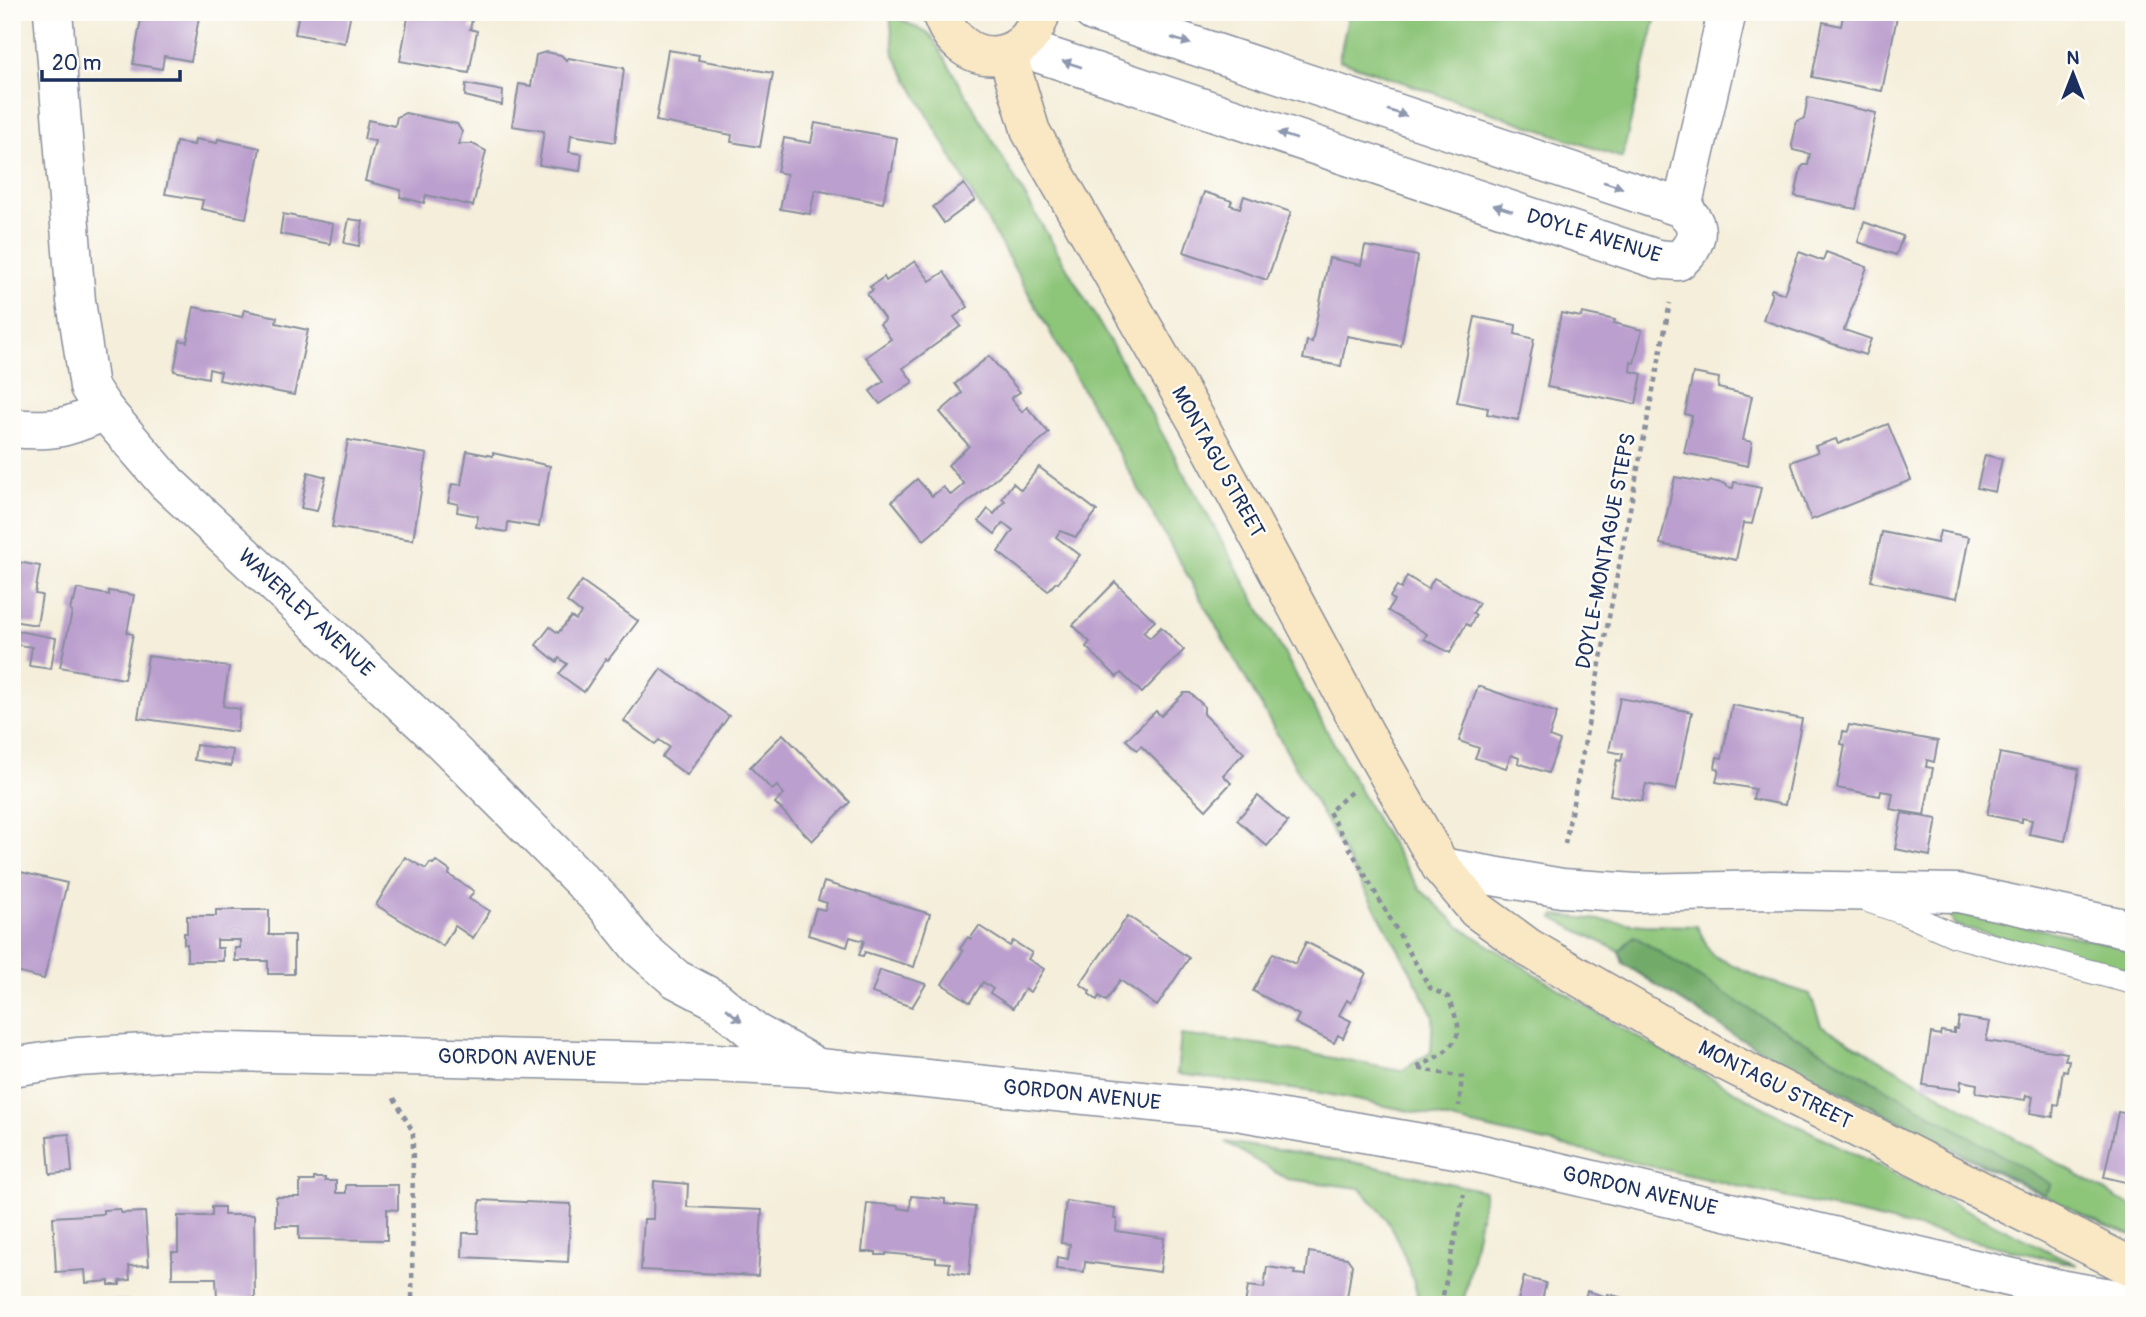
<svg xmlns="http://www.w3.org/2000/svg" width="2146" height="1317" font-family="Pangolin,sans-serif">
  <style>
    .green { fill: #8dc579; stroke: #547a6c; stroke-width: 2 }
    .forest { fill: #72aa69; stroke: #466c64; stroke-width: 2 }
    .building { fill: #bb9fce }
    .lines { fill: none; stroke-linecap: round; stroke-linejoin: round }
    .lane-casing { stroke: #888e9c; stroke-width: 25 }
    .street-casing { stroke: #888e9c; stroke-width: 41 }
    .secondary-casing { stroke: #888e9c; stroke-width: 41 }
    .path { stroke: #888e9c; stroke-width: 4.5; stroke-dasharray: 5 5; stroke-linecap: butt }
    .lane { stroke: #fff; stroke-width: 23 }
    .street { stroke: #fff; stroke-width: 38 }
    .secondary { stroke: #fae7c3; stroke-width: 38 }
    .oneway { fill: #8d97ae }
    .labels { text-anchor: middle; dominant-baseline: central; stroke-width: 5; stroke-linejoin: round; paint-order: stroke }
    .street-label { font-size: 21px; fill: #1b2f5e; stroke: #fdfcf7 }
  </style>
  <rect width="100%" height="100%" fill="#fdfcf7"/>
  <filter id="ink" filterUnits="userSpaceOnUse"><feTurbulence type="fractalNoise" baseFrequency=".0143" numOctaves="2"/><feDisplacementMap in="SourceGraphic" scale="14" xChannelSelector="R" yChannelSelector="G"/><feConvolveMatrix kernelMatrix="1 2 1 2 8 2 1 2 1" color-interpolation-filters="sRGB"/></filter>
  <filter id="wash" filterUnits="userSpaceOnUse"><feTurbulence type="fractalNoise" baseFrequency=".00686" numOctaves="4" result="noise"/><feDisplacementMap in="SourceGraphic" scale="28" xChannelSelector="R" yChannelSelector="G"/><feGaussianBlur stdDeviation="1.57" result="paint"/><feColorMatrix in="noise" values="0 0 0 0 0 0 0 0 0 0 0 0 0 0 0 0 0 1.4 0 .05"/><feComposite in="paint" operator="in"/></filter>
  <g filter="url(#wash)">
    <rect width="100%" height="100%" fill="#f4eeda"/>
    <g class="green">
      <polygon points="1349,12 1657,12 1622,158 1339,60"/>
      <polygon points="890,14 931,35 1137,388 1377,821 1419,888 1460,927 1618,1026 1783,1118 2077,1265 1434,1116 1322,1093 1177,1074 1181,1035 1265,1045 1401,1071 1431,1052 1433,1015 1410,970 894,55"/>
      <polygon points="1949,913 1987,918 2134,949 2134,972 1954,925"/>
      <polygon points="1555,915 1644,925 1697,926 1712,955 1762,979 1810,994 1821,1025 2134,1208 2134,1236 2106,1226 1961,1155 1740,1039 1623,963 1619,951 1553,918"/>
      <path d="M1225 1142 1353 1162 1485 1191 1463 1305H1420C1412 1273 1401 1241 1382 1213 1376 1205 1367 1197 1360 1188L1287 1179Z"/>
    </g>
    <polygon class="forest" points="1634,936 1761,1016 2051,1184 2044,1195 1740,1039 1623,963 1619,951"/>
    <g id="blocks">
      <g class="building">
        <polygon points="150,12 200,12 191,61 164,56 162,69 133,64 142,13 149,15"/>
        <polygon points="299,12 351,12 345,43 295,34"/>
        <polygon points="409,12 426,12 472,20 470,29 477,31 469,73 400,61"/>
        <polygon points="1838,12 1898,12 1882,91 1812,77 1823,22 1841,26 1843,16 1837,16"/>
        <polygon points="668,50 699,55 698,60 773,73 760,147 731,142 732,135 656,121"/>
        <polygon points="546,52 561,55 567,61 568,58 624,68 615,142 571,135 569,152 582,154 580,171 539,165 544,131 512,126 519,84 531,86 536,55"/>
        <polygon points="466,84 503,91 502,105 465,96"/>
        <polygon points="1808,97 1876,113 1856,209 1795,196 1801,168 1804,165 1808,165 1810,154 1793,150 1792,145 1797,121 1804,119"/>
        <polygon points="405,113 457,124 462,132 459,144 473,144 486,151 473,206 426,195 424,203 400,197 401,190 365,181 375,141 364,139 368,120 395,126 397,117"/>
        <polygon points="815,123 897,138 892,171 890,171 883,203 815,190 810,214 780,209 787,174 777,172 784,138 811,143"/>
        <polygon points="195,139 217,143 218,139 260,148 246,218 201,209 203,200 165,194 176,142 194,145"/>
        <polygon points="964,184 975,200 944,223 933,207"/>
        <polygon points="1204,192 1232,201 1230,205 1240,208 1244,196 1291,212 1267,280 1184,252"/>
        <polygon points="283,214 333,224 330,244 280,234"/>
        <polygon points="349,219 363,221 359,246 344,243"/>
        <polygon points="1864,222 1903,236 1896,255 1858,242"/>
        <polygon points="1365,246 1418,256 1401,346 1347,336 1341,366 1303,359 1307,341 1312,342 1329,258 1361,265"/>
        <polygon points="1799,252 1823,261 1826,252 1867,267 1844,330 1871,339 1865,355 1763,320 1772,293 1770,292 1772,289 1784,294"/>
        <polygon points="915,261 930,281 944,272 968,307 954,317 961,326 903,368 913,382 880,404 870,391 884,381 866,357 891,339 880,324 885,320 867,294 873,290 870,287 884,277 886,281"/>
        <polygon points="194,307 242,317 244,310 277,317 276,323 308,330 294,395 219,380 221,372 209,369 208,378 174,371 180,340 187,342"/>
        <polygon points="1561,313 1581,317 1582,313 1615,320 1614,323 1642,330 1634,363 1631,362 1630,371 1642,374 1636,404 1547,387"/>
        <polygon points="1475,317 1516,325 1515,334 1534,339 1518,420 1487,414 1488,408 1457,402"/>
        <polygon points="989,356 1020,392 1011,398 1022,412 1027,407 1049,433 924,540 892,501 917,479 932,496 943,487 951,495 964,484 948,465 969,446 940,412 962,393 955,384"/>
        <polygon points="1693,373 1719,378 1718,388 1752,396 1743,440 1752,442 1748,466 1684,453 1692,416 1685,414"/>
        <polygon points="1888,424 1911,480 1811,520 1791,462 1818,452 1815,446 1836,439 1838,444"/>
        <polygon points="348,440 427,454 413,540 332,527"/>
        <polygon points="467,451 493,456 493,453 550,466 539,527 508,522 507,532 476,527 478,516 457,512 458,504 448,502 452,484 461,485"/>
        <polygon points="1985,455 2002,459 1995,492 1977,488"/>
        <polygon points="1039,467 1097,511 1076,537 1060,531 1056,537 1080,555 1058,583 1056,582 1048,591 998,552 1013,530 1003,523 995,534 979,521 988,509 994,514 1005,501 1002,498 1013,483 1021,490"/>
        <polygon points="308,472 326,477 317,511 301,508"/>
        <polygon points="1675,477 1708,483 1712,481 1725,484 1728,487 1733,488 1734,482 1761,488 1752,524 1744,523 1736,560 1660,544"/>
        <polygon points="1940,531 1969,537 1957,598 1871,581 1882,532 1937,543"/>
        <polygon points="12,561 40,566 35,594 42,595 37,625 12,621"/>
        <polygon points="1407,576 1428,589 1434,578 1479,603 1473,613 1476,615 1470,626 1466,624 1450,653 1424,639 1427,634 1388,611 1394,600 1390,597 1397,586 1401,589"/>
        <polygon points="582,581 638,621 608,660 606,659 584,692 559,674 567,664 559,658 557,662 536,645 550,627 558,633 571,617 576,620 581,613 567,602"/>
        <polygon points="1115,582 1155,621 1143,632 1150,638 1161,627 1184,650 1142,693 1121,673 1117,677 1086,647 1090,642 1073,625"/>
        <polygon points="77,589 109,595 109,591 134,595 127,633 133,634 124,679 60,667 72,612 70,611 72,601 74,602"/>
        <polygon points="12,630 56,638 51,669 29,666 32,647 12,644"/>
        <polygon points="148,656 229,667 223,706 240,709 237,732 138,718"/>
        <polygon points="661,669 729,716 687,775 662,757 669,747 659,740 655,744 624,721"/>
        <polygon points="1478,686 1557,713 1549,737 1560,741 1548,773 1518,763 1519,758 1511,755 1506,768 1475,758 1479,748 1459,741"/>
        <polygon points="1184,693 1190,693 1204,706 1204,714 1244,753 1223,775 1231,783 1206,810 1141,746 1137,750 1126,740 1156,711 1161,716"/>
        <polygon points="1620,698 1692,712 1676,790 1646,784 1642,801 1610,795 1617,760 1621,761 1623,754 1609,751"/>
        <polygon points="1732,705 1802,719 1785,805 1753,799 1755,789 1716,782 1719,769 1715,768 1717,757 1722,758"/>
        <polygon points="1849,725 1938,741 1934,762 1927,760 1926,767 1933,768 1924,815 1890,809 1893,793 1881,791 1880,796 1837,788 1845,745 1841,744 1843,731 1847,732"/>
        <polygon points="783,734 850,802 812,841 775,803 784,794 777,786 772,790 750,767"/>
        <polygon points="196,745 233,750 231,766 194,760"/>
        <polygon points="2000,753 2079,769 2065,841 2029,834 2032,820 2022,818 2022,822 1987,815"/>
        <polygon points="1258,796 1288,822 1267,846 1237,820"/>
        <polygon points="1902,813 1937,819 1930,856 1895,849"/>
        <polygon points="405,857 426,869 430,863 433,864 436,861 450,871 449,875 474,891 469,899 490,911 473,938 455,926 443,946 376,905"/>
        <polygon points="12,870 67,883 44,979 12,971 12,956 18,935 12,933"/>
        <polygon points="824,882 930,914 914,967 865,952 863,956 859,955 864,941 850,937 847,947 808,935 816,908 825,910 827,903 818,900"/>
        <polygon points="216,910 269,910 269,935 294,935 294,974 268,974 268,961 235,961 235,948 240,948 240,940 217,940 217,948 223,948 223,961 187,961 187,944 184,944 184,933 187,933 187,916 216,916"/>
        <polygon points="1128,916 1189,958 1157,1006 1120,980 1106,1001 1099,996 1097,1000 1089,994 1090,991 1080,984"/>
        <polygon points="979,926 1010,946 1013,941 1032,953 1028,959 1044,969 1030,992 1025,989 1013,1008 990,993 993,989 983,982 970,1002 942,984 963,951 960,949 968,937 970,939"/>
        <polygon points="1306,942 1366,973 1351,1003 1347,1000 1339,1015 1351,1021 1343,1038 1338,1035 1334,1043 1295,1023 1299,1015 1253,991 1273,953 1295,964"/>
        <polygon points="880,970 926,984 912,1007 872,993"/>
        <polygon points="1959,1017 1990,1022 1986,1041 2067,1053 2065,1060 2069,1060 2067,1071 2063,1070 2058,1105 2054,1104 2053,1117 2030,1113 2033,1097 2026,1095 2025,1100 1976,1093 1977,1084 1961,1081 1960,1090 1923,1085 1931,1033 1940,1035 1941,1031 1954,1033 1954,1029 1957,1029"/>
        <polygon points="2118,1112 2134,1115 2134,1184 2104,1177"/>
        <polygon points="69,1134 72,1172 50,1174 47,1136"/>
        <polygon points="314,1178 325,1178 325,1181 336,1181 336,1193 346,1193 346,1185 398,1185 398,1210 387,1209 387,1240 299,1239 299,1226 276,1226 276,1197 300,1197 300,1181 314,1181"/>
        <polygon points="654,1181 688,1184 687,1207 762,1210 758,1276 641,1270 644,1219 653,1219"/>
        <polygon points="911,1196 945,1199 945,1204 975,1207 969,1275 949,1272 950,1263 936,1262 936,1258 886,1253 886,1255 876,1255 876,1252 862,1252 867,1203 898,1206 898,1208 910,1210"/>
        <polygon points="480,1200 571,1204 568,1262 462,1257 463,1233 478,1233"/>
        <polygon points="1066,1201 1115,1208 1114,1219 1117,1219 1116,1231 1164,1238 1160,1272 1085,1262 1084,1272 1056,1269 1057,1257 1068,1259 1070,1244 1061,1243"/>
        <polygon points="212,1207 224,1207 224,1215 254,1215 255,1298 217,1298 216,1278 172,1278 172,1252 178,1252 178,1216 212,1216"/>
        <polygon points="120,1209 121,1213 145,1212 149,1265 129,1266 130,1280 120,1281 120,1285 109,1285 109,1281 86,1283 85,1270 56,1272 53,1217 103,1214 103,1210"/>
        <polygon points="1309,1252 1347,1258 1352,1265 1346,1305 1245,1305 1248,1286 1264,1288 1267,1267 1295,1271 1294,1274 1306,1275"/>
        <polygon points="1524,1277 1546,1283 1541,1305 1517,1305"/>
        <polygon points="1587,1291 1607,1297 1608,1294 1631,1300 1630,1305 1583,1305"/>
        <polygon points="129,1300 129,1305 95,1305 95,1301"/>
      </g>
    </g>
  </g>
  <g filter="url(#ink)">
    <use href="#blocks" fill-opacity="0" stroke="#888e9c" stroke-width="2"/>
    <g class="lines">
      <g class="lane-casing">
        <polyline id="lane" points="1869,901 1904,913 1956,936 2134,983"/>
      </g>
      <g class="street-casing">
        <g id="street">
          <polyline points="53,12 76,301 89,387 105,411 167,483 436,735 604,903 640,948 676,979 716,1000 754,1032 811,1064"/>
          <path d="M1020 47 1657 259 1678 261C1690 252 1701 236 1693 221 1691 216 1685 212 1682 208L1093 12"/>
          <polyline points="1682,208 1727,12"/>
          <path d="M12 428C53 432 67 428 105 411"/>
          <polyline points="1441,867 1562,888 1636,893 1772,890 1958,893 2134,930"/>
          <polyline points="12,1067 77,1057 181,1051 714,1063 819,1068 1231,1110 1473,1152 2064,1290 2134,1302"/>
        </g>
      </g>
      <g class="secondary-casing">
        <g id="secondary">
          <path d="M941 12C958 70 1026 70 1041 12"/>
          <polyline points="1007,53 1031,132 1198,423 1369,741 1441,867 1477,910 1529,948 1717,1057 2134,1268"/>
        </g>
      </g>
      <g class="path">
        <path d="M1351 792 1329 812 1430 988 1448 997C1451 1006 1456 1016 1458 1025 1461 1047 1432 1060 1416 1068L1462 1077 1459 1106"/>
        <polyline points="1565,844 1670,303"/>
        <polyline points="394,1098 413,1132 412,1305"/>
        <polyline points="1441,1305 1464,1194"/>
      </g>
      <use href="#lane" class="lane"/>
      <use href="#street" class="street"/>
      <use href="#secondary" class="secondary"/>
    </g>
    <defs><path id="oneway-solid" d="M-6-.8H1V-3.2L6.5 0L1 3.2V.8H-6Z" transform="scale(1.75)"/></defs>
    <g class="oneway">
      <use href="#oneway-solid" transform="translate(1181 41) rotate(18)"/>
      <use href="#oneway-solid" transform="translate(1072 64) rotate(-162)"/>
      <use href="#oneway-solid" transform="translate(1397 113) rotate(18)"/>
      <use href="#oneway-solid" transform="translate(1287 136) rotate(-162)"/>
      <use href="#oneway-solid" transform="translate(1613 185) rotate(18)"/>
      <use href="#oneway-solid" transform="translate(1503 208) rotate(-162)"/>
      <use href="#oneway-solid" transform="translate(734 1015) rotate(40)"/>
    </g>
  </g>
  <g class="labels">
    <g class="street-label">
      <text transform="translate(1594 236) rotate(17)">DOYLE AVENUE</text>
      <text transform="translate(1218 462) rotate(61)">MONTAGU STREET</text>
      <text transform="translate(1606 551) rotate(-79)">DOYLE-MONTAGUE STEPS</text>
      <text transform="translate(306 613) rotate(43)">WAVERLEY AVENUE</text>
      <text transform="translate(517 1058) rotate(1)">GORDON AVENUE</text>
      <text transform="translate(1775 1085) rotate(27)">MONTAGU STREET</text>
      <text transform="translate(1082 1095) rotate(6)">GORDON AVENUE</text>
      <text transform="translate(1640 1191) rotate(13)">GORDON AVENUE</text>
    </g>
  </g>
  <rect width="2146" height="1317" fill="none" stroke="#fdfcf7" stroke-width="42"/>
  <g transform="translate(2073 74)" stroke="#fdfcf7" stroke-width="5" paint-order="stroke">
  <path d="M0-5L12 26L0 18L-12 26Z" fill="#1b2f5e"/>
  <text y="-10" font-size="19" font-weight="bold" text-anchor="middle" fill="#1b2f5e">N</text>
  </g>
  <path d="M42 70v10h138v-10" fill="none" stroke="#1b2f5e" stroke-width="3.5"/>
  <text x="52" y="70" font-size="21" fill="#1b2f5e" stroke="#fdfcf7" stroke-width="5" paint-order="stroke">20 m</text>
</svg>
